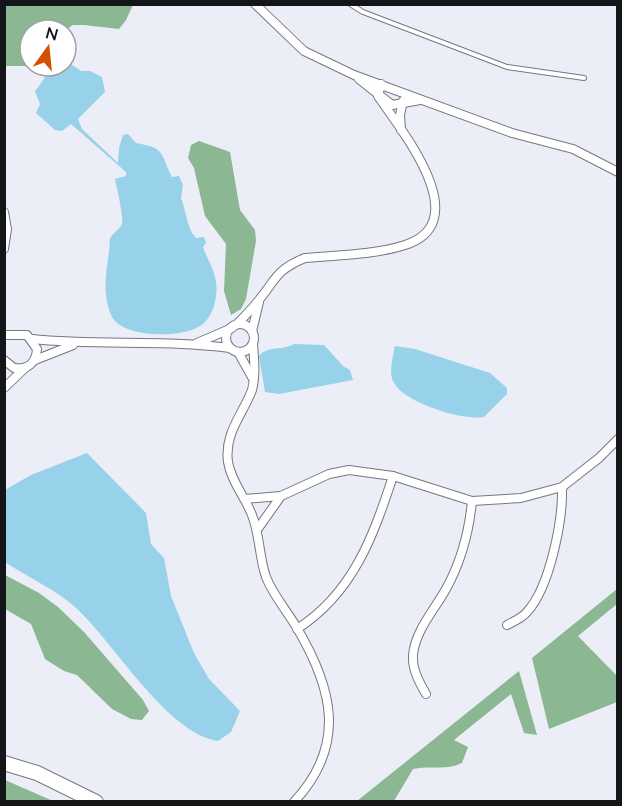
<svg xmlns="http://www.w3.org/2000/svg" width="622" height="806" font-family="Lato,sans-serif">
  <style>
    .forest { fill: #8bb793 }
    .water { fill: #97d1ea }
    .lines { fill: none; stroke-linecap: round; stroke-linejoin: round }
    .service-casing { stroke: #767780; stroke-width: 6 }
    .minor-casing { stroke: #767780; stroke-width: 10 }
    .primary-casing { stroke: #767780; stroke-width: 16 }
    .service { stroke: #fff; stroke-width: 4 }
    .minor { stroke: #fff; stroke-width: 8 }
    .primary { stroke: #fff; stroke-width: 14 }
  </style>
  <rect width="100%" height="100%" fill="#eceef7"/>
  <g class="forest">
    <polygon points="4,5 5,4 133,5 126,20 119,29 84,25 73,25 65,30 30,30 30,66 37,66 5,66"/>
    <polygon points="199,141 230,152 240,210 255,230 256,241 246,299 241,309 231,315 224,291 226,244 205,216 194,168 188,158 191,145"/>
    <polygon points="5,575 39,593 58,607 84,632 143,700 149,711 142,720 131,719 112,709 77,675 64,671 45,659 31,624 5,609"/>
    <polygon points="617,589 617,604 578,636 617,676 617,702 549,729 532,658"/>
    <path d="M519 671 537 735 524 733 511 694 454 740 468 747 462 763C444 771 433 765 413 769L394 801H357Z"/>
    <polygon points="5,780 53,801 5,801"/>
  </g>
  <g class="water">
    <path d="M66 61 81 71H90L102 77 105 92 78 119 82 129 118 163 119 148 123 135 128 134 136 143C166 148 160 153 172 177L179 176 183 185 181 198C186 210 187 229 196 238L204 237 206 243 203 247C206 257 213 267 215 277 219 291 215 314 203 324 185 339 121 339 111 315 102 294 106 273 109 251 110 247 109 242 110 238 113 233 120 229 122 224 124 217 117 189 115 179L126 176V172L71 124 62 131 55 130 36 113 40 104 35 91C46 79 47 66 66 66Z"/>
    <path d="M294 344 324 345 343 366 350 370 353 380 279 394 265 392 259 356C268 345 283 351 294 344Z"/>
    <path d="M395 346 415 349 490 373 507 388V394L484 417C463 421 405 403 394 383 388 373 393 357 395 346Z"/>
    <path d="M87 453 146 513 151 544 164 558 171 596 194 653 209 679 240 711 231 732 218 741C166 733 114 642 75 607 55 589 27 577 5 562V490L31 475Z"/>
  </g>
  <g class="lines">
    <g class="service-casing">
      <polyline id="service" points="350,4 363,12 507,67 584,78"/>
    </g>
    <g class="minor-casing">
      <g id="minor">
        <polyline points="255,4 304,51 354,75 512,133 573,149 618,172"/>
        <polyline points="359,79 392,105 420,100"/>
        <polyline points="401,130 400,115 403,101"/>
        <polyline points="4,212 7,229 4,249"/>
        <circle cx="240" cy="338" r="14"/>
        <path d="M236 325C244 317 252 309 259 300 276 279 277 269 305 258 337 255 374 255 405 245 477 222 401 130 378 96L381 84"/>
        <polyline points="252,331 259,302"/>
        <path d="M4 335H27L37 349C36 363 28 370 14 368L4 360"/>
        <path d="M32 339C98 346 164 339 230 348"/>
        <polyline points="197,343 232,328"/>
        <path d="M253 344C254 359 256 375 252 390 243 414 224 433 228 462 231 481 245 497 252 515 260 535 259 557 266 577 273 595 287 611 297 628 333 689 347 745 294 802"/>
        <polyline points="238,352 252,377"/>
        <polyline points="35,360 73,345"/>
        <polyline points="4,388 26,367"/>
        <polyline points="245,499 281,496 329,474 349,470 393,476 472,501 521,498 562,487 599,458 618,439"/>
        <polyline points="257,530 281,496"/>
        <path d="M507 625C515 621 522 618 527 612 550 587 563 520 562 487"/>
        <path d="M297 629C353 593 373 537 393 476"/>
        <path d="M426 694C419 682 412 669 413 655 415 631 435 609 446 589 461 562 469 532 472 501"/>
      </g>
    </g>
    <g class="primary-casing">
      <polyline id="primary" points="4,763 37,773 96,802"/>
    </g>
    <use href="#service" class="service"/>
    <use href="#minor" class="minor"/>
    <use href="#primary" class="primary"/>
  </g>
  <rect width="622" height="806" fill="none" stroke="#141518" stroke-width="12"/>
  <g transform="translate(48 48) rotate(15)"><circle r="28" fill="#ffffff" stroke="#a1a1a3" stroke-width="1.5"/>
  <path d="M0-4.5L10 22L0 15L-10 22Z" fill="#d35000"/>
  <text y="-9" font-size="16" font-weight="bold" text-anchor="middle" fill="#141518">N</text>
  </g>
</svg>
